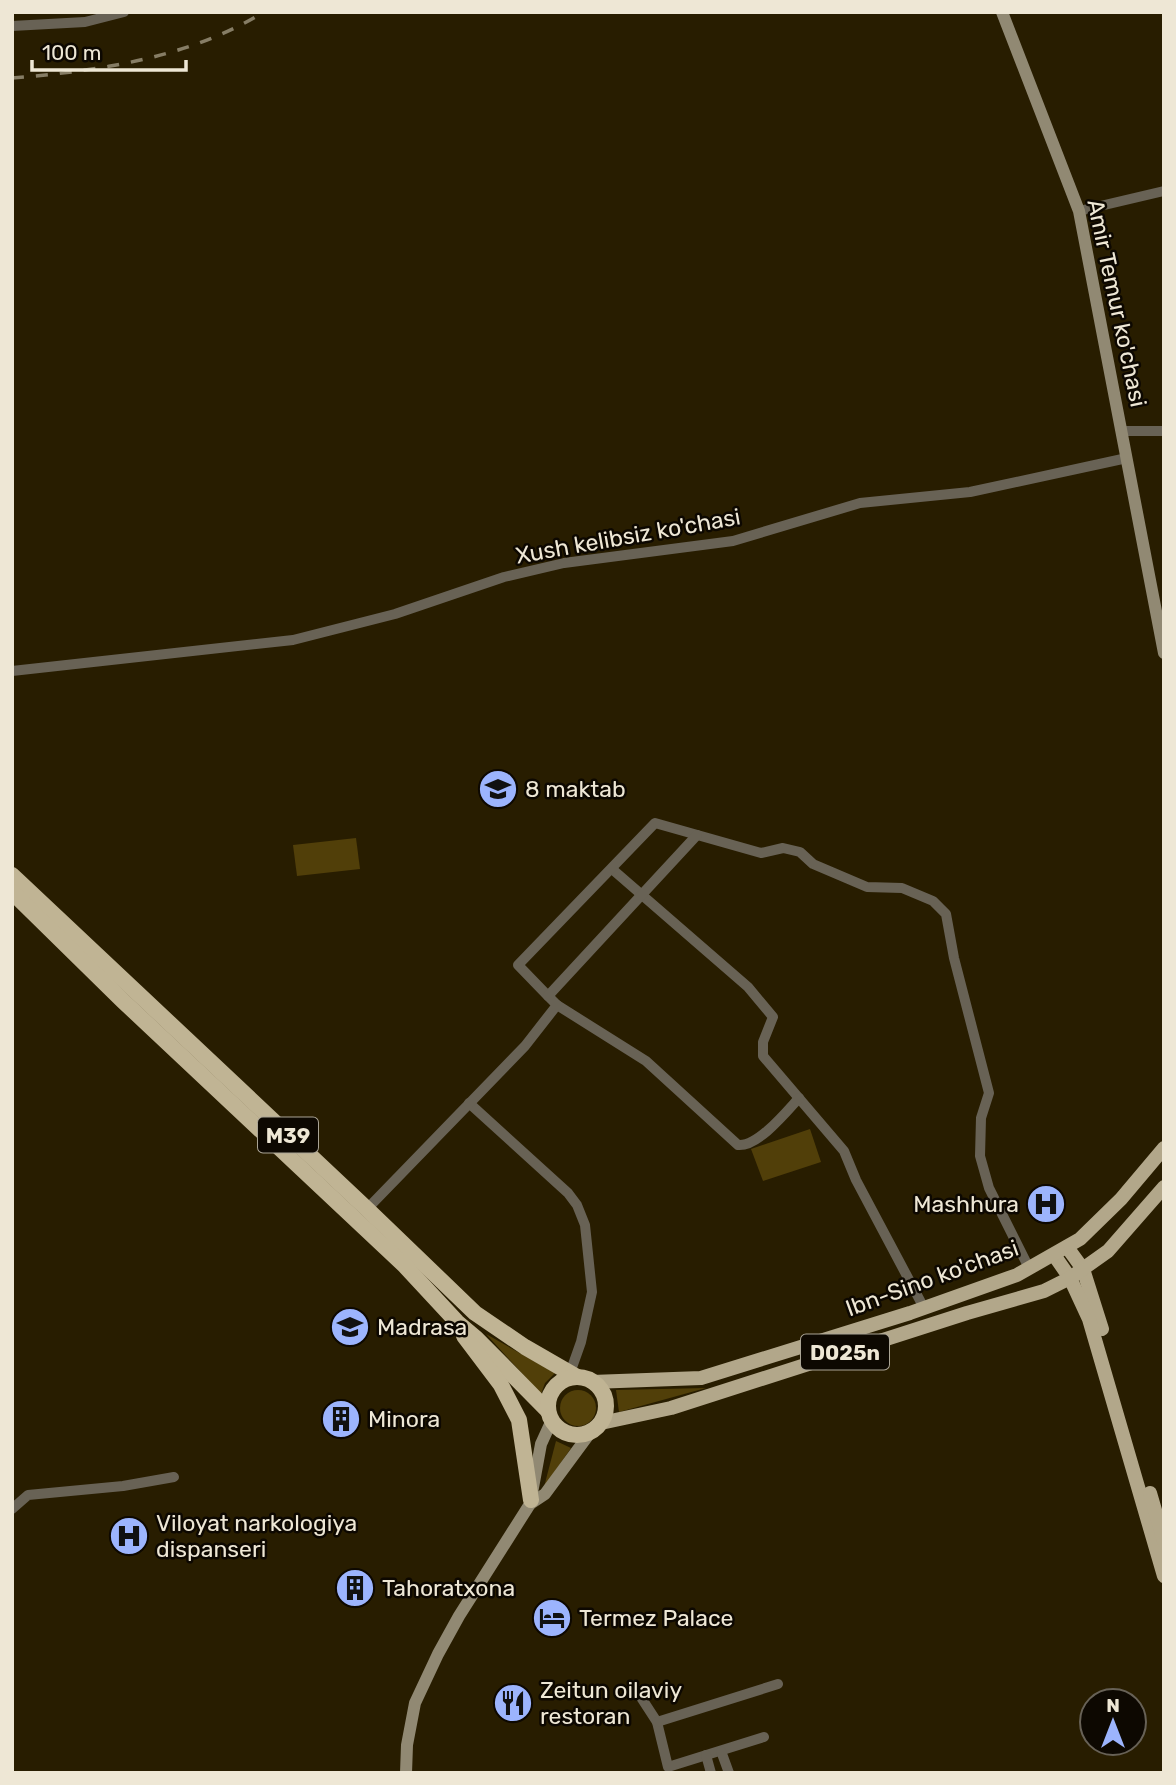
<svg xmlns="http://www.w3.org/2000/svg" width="1176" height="1785" font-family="Rubik,sans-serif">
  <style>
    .green { fill: #513f09 }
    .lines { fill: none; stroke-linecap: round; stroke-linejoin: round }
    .minor { stroke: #686255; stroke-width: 10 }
    .secondary { stroke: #918973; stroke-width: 12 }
    .primary { stroke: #b2a78a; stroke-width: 14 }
    .trunk { stroke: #c0b494; stroke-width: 16 }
    .rail { stroke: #867d65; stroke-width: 3.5; stroke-dasharray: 12 12; stroke-linecap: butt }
    .labels { text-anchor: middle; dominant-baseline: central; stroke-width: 5; stroke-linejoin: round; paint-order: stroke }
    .shield { fill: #0d0801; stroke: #aaa495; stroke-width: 2 }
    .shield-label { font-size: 21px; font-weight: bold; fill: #eee7d5 }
    .street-label { font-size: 23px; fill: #eee7d5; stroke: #0d0801 }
    .poi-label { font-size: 23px; fill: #eee7d5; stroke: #0d0801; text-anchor: start }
  </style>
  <rect width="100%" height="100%" fill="#281d00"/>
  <g class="green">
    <polygon points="356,838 360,869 297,876 293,845"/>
    <polygon points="810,1129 821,1162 763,1181 751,1149"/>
    <polygon points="486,1334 555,1373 545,1383 541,1394"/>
    <polygon points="706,1388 619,1412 616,1390"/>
    <circle cx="578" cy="1408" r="18"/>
    <polygon points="556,1441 571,1448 544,1487"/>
  </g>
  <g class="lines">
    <g class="minor">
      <polyline points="12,26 85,22 124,12"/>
      <polyline points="1079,211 1164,191"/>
      <polyline points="1123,431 1164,431"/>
      <polyline points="12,671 293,640 395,614 504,577 564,563 733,541 860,503 970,492 1127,458"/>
      <polyline points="612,869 748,987 773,1017 763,1042 763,1056 844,1151 856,1180 924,1308"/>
      <polyline points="548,996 518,965 655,823 761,853 783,848 800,852 813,864 867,887 902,888 933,901 946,914 954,958 989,1093 981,1118 980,1156 989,1188 1029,1268"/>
      <path d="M557 1005 646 1061 738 1145C758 1147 787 1111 799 1098"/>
      <polyline points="469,1103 568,1193 577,1205 585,1225 592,1292 581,1342 570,1373"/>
      <polyline points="367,1209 525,1046 557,1005 548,996 697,835"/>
      <polyline points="12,1509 28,1495 123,1486 174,1477"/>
      <polyline points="633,1685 657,1722 668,1767 764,1737"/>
      <polyline points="657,1722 778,1684"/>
      <polyline points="721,1751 729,1773"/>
      <polyline points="706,1755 711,1773"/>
    </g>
    <g class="secondary">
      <polyline points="1002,12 1079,211 1164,653"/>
      <polyline points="530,1504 545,1494 590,1433"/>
      <polyline points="406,1773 407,1745 415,1703 438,1654 459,1616 530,1504 541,1444 552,1420"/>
    </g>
    <g class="primary">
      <polyline points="1067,1247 1083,1269 1102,1329"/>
      <polyline points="1054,1255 1070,1278 1089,1319 1164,1576"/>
      <polyline points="592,1382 701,1378 910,1313 1017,1275 1080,1239 1121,1199 1164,1148"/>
      <polyline points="601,1423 671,1408 967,1313 1044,1291 1070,1278 1108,1251 1164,1187"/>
      <polyline points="1150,1493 1164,1541"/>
    </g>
    <g class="trunk">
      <polyline points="12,875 367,1209 475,1313 525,1347 577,1377"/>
      <polyline points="12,892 123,1001 405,1266 457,1322 476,1338 548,1411"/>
      <polyline points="464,1336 501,1385 519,1420 531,1500"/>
      <circle cx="577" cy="1406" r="29"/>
    </g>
    <path class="rail" d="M12 78C98 71 189 58 264 12"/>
  </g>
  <defs>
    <g id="school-disc" transform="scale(2.0125)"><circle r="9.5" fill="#9cb4fd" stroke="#0d0801"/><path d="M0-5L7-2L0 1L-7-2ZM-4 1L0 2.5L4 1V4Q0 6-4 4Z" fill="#111"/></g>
    <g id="hospital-disc" transform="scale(2.0125)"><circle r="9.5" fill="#9cb4fd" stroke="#0d0801"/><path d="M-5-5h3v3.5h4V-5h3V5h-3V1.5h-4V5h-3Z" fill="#111"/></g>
    <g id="university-disc" transform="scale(2.0125)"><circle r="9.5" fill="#9cb4fd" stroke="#0d0801"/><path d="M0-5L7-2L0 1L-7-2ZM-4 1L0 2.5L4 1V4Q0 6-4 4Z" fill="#111"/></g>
    <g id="building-disc" transform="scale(2.0125)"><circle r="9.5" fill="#9cb4fd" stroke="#0d0801"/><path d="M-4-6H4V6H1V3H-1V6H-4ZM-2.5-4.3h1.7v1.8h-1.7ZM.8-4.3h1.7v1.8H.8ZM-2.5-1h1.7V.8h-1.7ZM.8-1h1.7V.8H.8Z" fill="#111"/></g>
    <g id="hotel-disc" transform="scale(2.0125)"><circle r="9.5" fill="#9cb4fd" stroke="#0d0801"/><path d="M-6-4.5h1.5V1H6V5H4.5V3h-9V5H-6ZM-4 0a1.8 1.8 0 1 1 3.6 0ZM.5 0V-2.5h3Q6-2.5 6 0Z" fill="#111"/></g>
    <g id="restaurant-disc" transform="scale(2.0125)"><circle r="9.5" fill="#9cb4fd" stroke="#0d0801"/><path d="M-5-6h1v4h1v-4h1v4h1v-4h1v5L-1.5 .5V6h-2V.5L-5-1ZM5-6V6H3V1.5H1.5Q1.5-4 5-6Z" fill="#111"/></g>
  </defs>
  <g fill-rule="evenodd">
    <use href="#school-disc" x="498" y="789"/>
    <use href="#hospital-disc" x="1046" y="1204"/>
    <use href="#university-disc" x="350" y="1327"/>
    <use href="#building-disc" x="341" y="1419"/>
    <use href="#hospital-disc" x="129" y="1536"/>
    <use href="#building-disc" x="355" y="1588"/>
    <use href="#hotel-disc" x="552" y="1618"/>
    <use href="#restaurant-disc" x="513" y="1703"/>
  </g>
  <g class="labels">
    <g class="shield">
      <rect x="258" y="1117.5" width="60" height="35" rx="5"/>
      <rect x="801" y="1334.5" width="88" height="35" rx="5"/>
    </g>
    <g class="shield-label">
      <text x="288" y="1135">M39</text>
      <text x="845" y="1352">D025n</text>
    </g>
    <g class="street-label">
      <text transform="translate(1117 303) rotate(78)">Amir Temur ko'chasi</text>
      <text transform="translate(628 536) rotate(-10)">Xush kelibsiz ko'chasi</text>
      <text transform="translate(932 1278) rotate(-20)">Ibn-Sino ko'chasi</text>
    </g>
    <g class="poi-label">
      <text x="525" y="789">8 maktab</text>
      <text x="1019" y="1204" text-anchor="end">Mashhura</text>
      <text x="377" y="1327">Madrasa</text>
      <text x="368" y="1419">Minora</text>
      <text x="156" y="1523">Viloyat narkologiya<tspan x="156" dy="26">dispanseri</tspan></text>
      <text x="382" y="1588">Tahoratxona</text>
      <text x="579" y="1618">Termez Palace</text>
      <text x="540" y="1690">Zeitun oilaviy<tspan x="540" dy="26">restoran</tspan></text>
    </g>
  </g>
  <rect width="1176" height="1785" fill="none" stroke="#eee7d5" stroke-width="28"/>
  <g transform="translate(1113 1722)"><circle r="33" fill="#0d0801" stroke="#676156" stroke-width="2"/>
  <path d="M0-5L12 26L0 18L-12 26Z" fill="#9cb4fd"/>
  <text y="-10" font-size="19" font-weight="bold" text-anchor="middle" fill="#eee7d5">N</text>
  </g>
  <path d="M32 60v10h154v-10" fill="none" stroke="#eee7d5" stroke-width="3.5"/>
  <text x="42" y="60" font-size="21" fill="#eee7d5" stroke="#0d0801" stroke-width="5" paint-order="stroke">100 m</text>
</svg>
